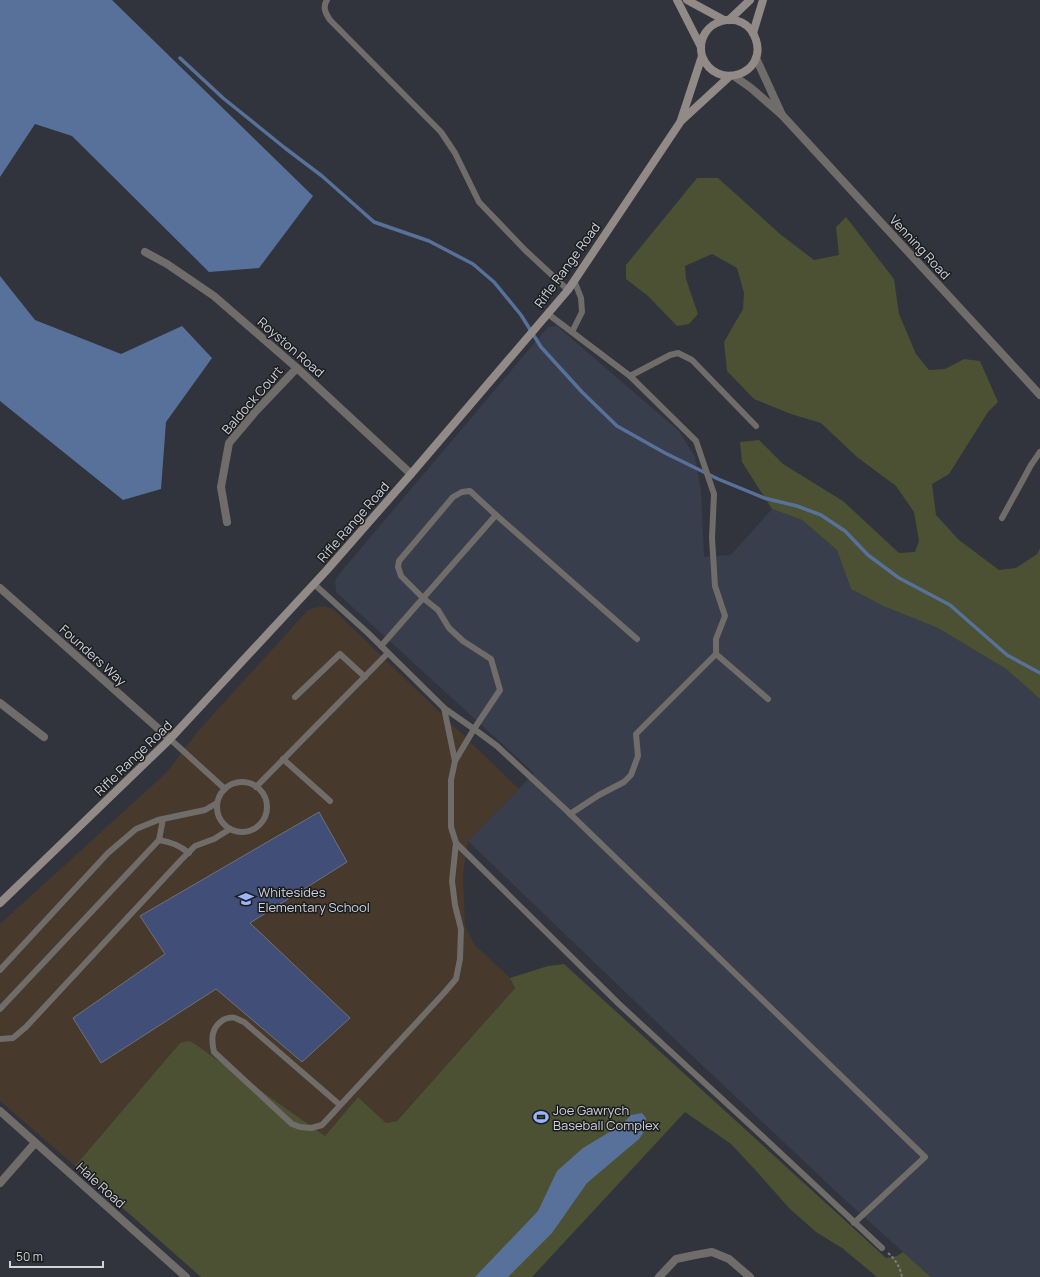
<svg xmlns="http://www.w3.org/2000/svg" width="1040" height="1277" font-family="Manrope,sans-serif">
  <style>
    .built { fill: #393e4c }
    .education { fill: #47392b }
    .green { fill: #4b5132 }
    .water { fill: #57719a }
    .lines { fill: none; stroke-linecap: round; stroke-linejoin: round }
    .stream { stroke: #57719a; stroke-width: 3.5 }
    .building { fill: #404e78; stroke: #6e717a }
    .path { stroke: #797b82; stroke-width: 2; stroke-dasharray: 3 2; stroke-linecap: butt }
    .service { stroke: #706c69; stroke-width: 6 }
    .minor { stroke: #706c69; stroke-width: 8 }
    .secondary { stroke: #918a87; stroke-width: 8 }
    .labels { text-anchor: middle; dominant-baseline: central; stroke-width: 3; stroke-linejoin: round; paint-order: stroke }
    .street-label { font-size: 13px; fill: #d1d3d8; stroke: #1a1c1f }
    .poi-label { font-size: 13px; fill: #d1d3d8; stroke: #1a1c1f; text-anchor: start }
  </style>
  <rect width="100%" height="100%" fill="#31343c"/>
  <polygon class="built" points="557,326 679,431 695,457 701,491 704,557 731,555 772,509 802,520 837,550 851,589 883,606 938,628 1006,669 1040,699 1040,1277 931,1277 844,1199 666,1031 468,841 534,773 336,592 335,580 340,573 548,327"/>
  <polygon class="education" points="324,606 333,609 519,789 468,841 463,874 465,926 474,944 510,978 515,988 397,1121 386,1123 358,1097 325,1136 195,1044 180,1043 75,1166 0,1101 0,924 167,772 198,731 309,609"/>
  <g class="green">
    <polygon points="697,178 718,178 780,234 814,260 839,255 836,227 846,217 894,279 899,314 916,354 929,370 945,369 964,359 980,361 998,402 988,412 949,474 932,484 936,515 959,540 999,570 1016,568 1037,554 1040,548 1040,699 1006,669 938,628 883,606 851,589 837,550 802,520 772,509 742,462 740,442 759,440 783,464 843,501 899,553 915,552 919,541 914,512 896,486 857,457 821,423 791,414 754,399 727,371 724,342 743,309 744,293 737,268 712,254 685,266 686,279 698,314 689,324 677,326 648,296 626,279 626,265"/>
    <polygon points="564,964 886,1258 897,1256 903,1252 931,1277 877,1277 842,1248 816,1232 789,1208 759,1174 731,1144 685,1112 532,1277 201,1277 75,1166 180,1043 189,1041 195,1044 325,1136 358,1097 386,1123 397,1121 515,988 510,978 548,966"/>
  </g>
  <g class="water">
    <polygon points="0,0 112,0 313,196 259,268 209,272 72,136 35,124 0,177"/>
    <polygon points="0,276 35,320 121,354 182,326 212,358 166,422 161,489 123,500 0,401"/>
    <polygon points="642,1113 646,1118 646,1129 639,1139 587,1183 552,1233 508,1277 475,1277 538,1211 557,1171 583,1148 621,1125 631,1115"/>
  </g>
  <g class="lines">
    <polyline class="stream" points="180,58 223,98 285,148 322,176 374,222 429,241 473,264 494,282 521,315 541,347 582,392 617,426 665,453 718,479 764,498 797,506 821,515 845,531 868,555 899,578 950,605 1007,655 1040,673"/>
  </g>
  <polygon class="building" points="319,812 347,862 250,923 350,1018 302,1062 216,989 101,1063 73,1018 165,954 140,916"/>
  <g class="lines">
    <path class="path" d="M888 1253C896 1260 900 1267 902 1277"/>
    <g class="service">
      <path d="M327 0C322 7 326 14 330 20L441 132 455 153 479 202 525 250 568 290"/>
      <polyline points="548,314 630,376 670,355 678,353 692,360 756,426"/>
      <polyline points="572,332 582,312 581,298 574,280"/>
      <polyline points="630,376 696,441 714,494 712,538 715,586 725,616 716,639 716,654 768,699"/>
      <polyline points="496,515 637,639"/>
      <polyline points="1002,518 1031,465 1040,452"/>
      <polyline points="314,584 369,634 444,708 474,729 497,746 565,809 925,1157 854,1223"/>
      <polyline points="381,646 496,515 470,491 462,492 453,497 399,561 398,567 401,576 423,598 438,610 449,628 463,641 491,659 500,690 474,729 455,761 451,780 451,827 456,843 619,1004 761,1135 882,1248"/>
      <polyline points="295,697 340,654 365,677"/>
      <polyline points="444,708 455,761"/>
      <polyline points="170,739 225,789"/>
      <polyline points="283,759 330,801"/>
      <circle cx="242" cy="807" r="25"/>
      <polyline points="256,787 388,653"/>
      <polyline points="570,814 599,795 624,782 631,775 638,756 636,734 716,654"/>
      <path d="M159 840C171 842 179 845 189 853"/>
      <polyline points="0,970 108,853 136,829 158,820 205,810 217,803"/>
      <polyline points="0,1009 159,840 163,819"/>
      <polyline points="0,1039 13,1038 26,1027 181,860 195,846 214,839 230,829"/>
      <path d="M340 1105 244 1022C241 1021 238 1019 235 1018 232 1017 226 1018 223 1020 211 1028 211 1039 214 1052L292 1124 300 1127 311 1128 322 1125 444 993 456 979 460 959 461 929 455 905 452 881 456 843"/>
    </g>
    <g class="minor">
      <polyline points="734,76 751,88 782,115 756,58"/>
      <polyline points="782,115 1040,395"/>
      <polyline points="145,252 167,264 214,296 297,368 411,474"/>
      <polyline points="227,522 221,487 229,443 256,411 297,368"/>
      <polyline points="0,588 170,739"/>
      <polyline points="0,703 44,737"/>
      <polyline points="0,1111 186,1277"/>
      <polyline points="0,1183 35,1143"/>
      <polyline points="659,1277 676,1259 695,1255 712,1252 729,1259 750,1277"/>
    </g>
    <g class="secondary">
      <polyline points="677,0 701,47"/>
      <polyline points="687,0 724,20"/>
      <polyline points="729,20 750,0"/>
      <polyline points="753,33 763,0"/>
      <path d="M681 120 702 56C693 19 746 5 756 40 767 74 716 92 702 56"/>
      <polyline points="0,903 170,739 326,571 411,474 568,290 681,121 730,76"/>
    </g>
  </g>
  <defs>
    <g id="school-bare" transform="scale(1.2)"><path d="M0-5L7-2L0 1L-7-2ZM-4 1L0 2.5L4 1V4Q0 6-4 4Z" fill="#9ab5fd" stroke="#1a1c1f" stroke-width="2.5" paint-order="stroke"/></g>
    <g id="stadium-bare" transform="scale(1.2)"><path d="M0-5a6.5 5 0 1 0 0 10a6.5 5 0 1 0 0-10ZM-3.5-1.8h7v3.6h-7Z" fill="#9ab5fd" stroke="#1a1c1f" stroke-width="2.5" paint-order="stroke"/></g>
  </defs>
  <g fill-rule="evenodd">
    <use href="#school-bare" x="246" y="899"/>
    <use href="#stadium-bare" x="541" y="1117"/>
  </g>
  <g class="labels">
    <g class="street-label">
      <text transform="translate(920 247) rotate(47)">Venning Road</text>
      <text transform="translate(567 265) rotate(-54)">Rifle Range Road</text>
      <text transform="translate(291 347) rotate(41)">Royston Road</text>
      <text transform="translate(252 400) rotate(-49)">Baldock Court</text>
      <text transform="translate(353 522) rotate(-49)">Rifle Range Road</text>
      <text transform="translate(93 655) rotate(42)">Founders Way</text>
      <text transform="translate(133 758) rotate(-44)">Rifle Range Road</text>
      <text transform="translate(101 1185) rotate(42)">Hale Road</text>
    </g>
    <g class="poi-label">
      <text x="258" y="892">Whitesides<tspan x="258" dy="15">Elementary School</tspan></text>
      <text x="553" y="1110">Joe Gawrych<tspan x="553" dy="15">Baseball Complex</tspan></text>
    </g>
  </g>
  <path d="M10 1261v6h93v-6" fill="none" stroke="#d1d3d8" stroke-width="2"/>
  <text x="16" y="1261" font-size="12" fill="#d1d3d8" stroke="#1a1c1f" stroke-width="3" paint-order="stroke">50 m</text>
</svg>
